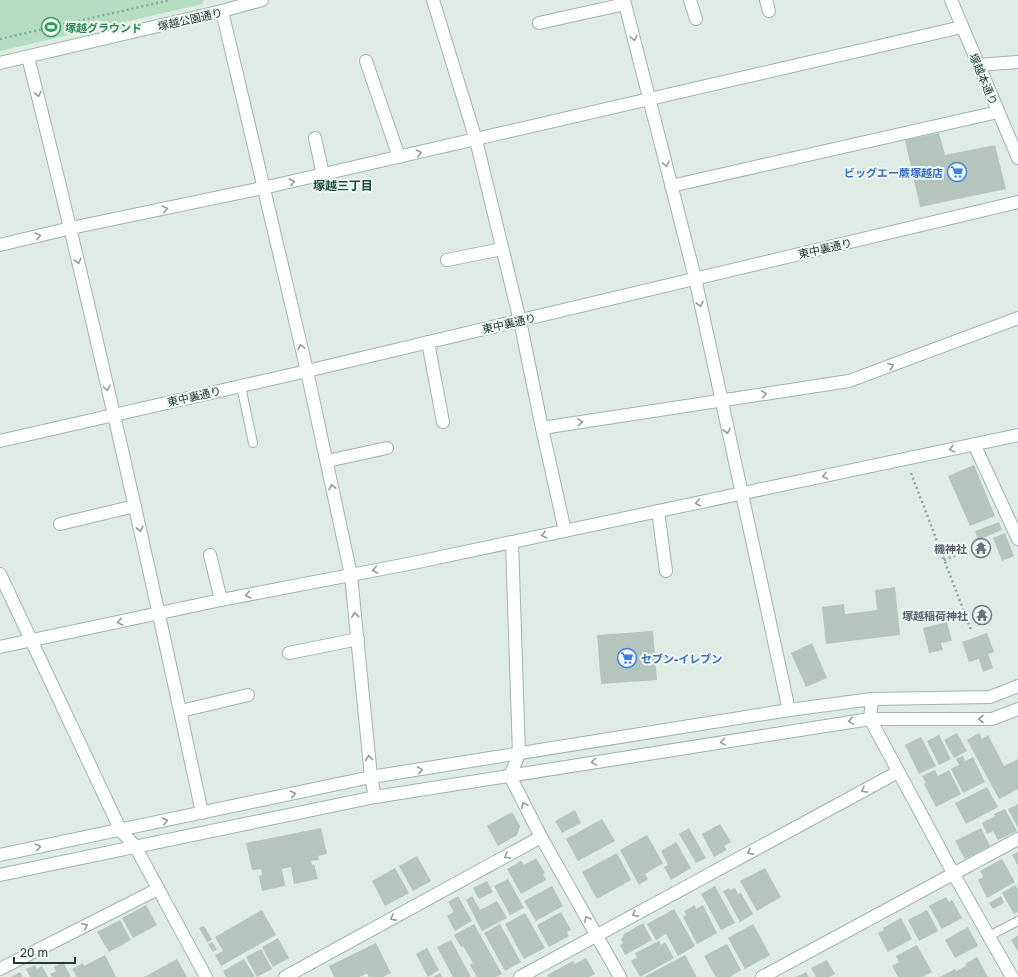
<svg xmlns="http://www.w3.org/2000/svg" width="1018" height="977" font-family="'Golos Text','Noto Sans JP',sans-serif">
  <style>
    .green { fill: #b7ddc1 }
    .building { fill: #b4c5be }
    .lines { fill: none; stroke-linecap: round; stroke-linejoin: round }
    .lane-casing { stroke: #a2b3ac; stroke-width: 10 }
    .street-casing { stroke: #a2b3ac; stroke-width: 14 }
    .secondary-casing { stroke: #9eb7ad; stroke-width: 14 }
    .path { stroke: #7fafa0; stroke-width: 2.5; stroke-dasharray: 2 3; stroke-linecap: butt }
    .lane { stroke: #fff; stroke-width: 8 }
    .street { stroke: #fff; stroke-width: 12 }
    .secondary { stroke: #fff; stroke-width: 12 }
    .oneway { stroke: #909d99 }
    .labels { text-anchor: middle; dominant-baseline: central; stroke-width: 4; stroke-linejoin: round; paint-order: stroke }
    .street-label { font-size: 11px; fill: #203b33; stroke: #eff7f3 }
    .leisure-label { font-size: 11px; font-weight: bold; fill: #27864d; stroke: #eff7f3; text-anchor: start }
    .shop-label { font-size: 11px; font-weight: bold; fill: #366cbe; stroke: #eff7f3; text-anchor: end }
    .worship-label { font-size: 11px; font-weight: bold; fill: #5b616d; stroke: #eff7f3; text-anchor: end }
    .neighbourhood-label { font-size: 12px; font-weight: bold; fill: #1c4d41; stroke: #eff7f3 }
  </style>
  <rect width="100%" height="100%" fill="#dfebe5"/>
  <polygon class="green" points="0,0 204,0 202,4 0,51"/>
  <g class="building">
    <polygon points="939,133 945,155 995,145 1006,189 920,207 905,140"/>
    <polygon points="974,465 995,516 970,526 948,476"/>
    <polygon points="999,522 1002,530 978,540 975,531"/>
    <polygon points="1005,533 1014,556 1002,561 993,538"/>
    <polygon points="985,539 990,552 976,558 971,545"/>
    <polygon points="895,587 900,635 826,644 822,607 844,604 845,614 877,610 875,590"/>
    <polygon points="947,622 952,641 941,643 943,650 929,653 923,628"/>
    <polygon points="653,631 657,680 601,684 597,635"/>
    <polygon points="987,633 994,652 988,654 993,668 983,672 979,659 969,662 962,642"/>
    <polygon points="812,643 827,678 806,687 791,653"/>
    <polygon points="957,733 967,751 954,758 944,740"/>
    <polygon points="979,733 982,739 988,735 1004,766 1018,759 1018,789 999,799 967,740"/>
    <polygon points="939,735 951,759 939,765 927,741"/>
    <polygon points="921,737 936,766 919,774 905,745"/>
    <polygon points="963,756 965,761 973,757 985,782 963,793 951,769 959,765 956,759"/>
    <polygon points="935,770 938,776 949,770 961,794 936,807 924,784 926,783 922,776"/>
    <polygon points="987,787 998,807 966,824 955,803"/>
    <polygon points="1018,804 1018,828 1008,809"/>
    <polygon points="1005,809 1017,831 998,840 993,831 987,834 982,823 995,816 994,814"/>
    <polygon points="575,810 581,823 562,833 555,821"/>
    <polygon points="512,812 520,826 517,835 498,846 487,826"/>
    <polygon points="602,819 615,841 578,861 566,839"/>
    <polygon points="720,824 731,842 724,846 727,850 714,857 702,834"/>
    <polygon points="321,828 327,854 318,856 319,860 311,861 312,865 314,864 318,879 294,884 291,867 282,869 285,886 262,891 259,876 262,875 261,869 252,870 246,843"/>
    <polygon points="689,828 706,858 696,863 679,834"/>
    <polygon points="981,828 990,846 965,859 955,841"/>
    <polygon points="647,835 663,863 645,874 648,879 639,885 620,850"/>
    <polygon points="676,842 691,868 671,880 664,867 668,865 661,851"/>
    <polygon points="1018,852 1018,866 1012,855"/>
    <polygon points="617,853 631,880 597,899 582,872"/>
    <polygon points="417,856 431,881 413,891 399,866"/>
    <polygon points="536,858 545,873 543,874 546,880 521,894 507,869 521,861 524,865"/>
    <polygon points="1002,859 1015,882 987,898 978,880 983,877 980,871"/>
    <polygon points="395,868 409,893 385,906 372,881"/>
    <polygon points="765,868 781,897 757,911 740,881"/>
    <polygon points="508,879 524,908 510,915 494,886"/>
    <polygon points="487,881 493,892 479,899 473,888"/>
    <polygon points="1015,885 1018,889 1018,912 1014,914 1002,893"/>
    <polygon points="552,886 563,906 536,921 524,901"/>
    <polygon points="715,886 735,923 721,930 701,894"/>
    <polygon points="729,888 730,890 735,888 738,894 741,893 753,914 740,922 723,891"/>
    <polygon points="458,896 472,921 455,931 447,916 454,912 448,902"/>
    <polygon points="472,896 480,910 497,901 507,918 482,931 466,900"/>
    <polygon points="1001,896 1004,903 993,909 989,903"/>
    <polygon points="946,897 949,902 952,900 962,918 942,929 929,906"/>
    <polygon points="146,905 157,925 133,938 122,918"/>
    <polygon points="695,905 696,909 703,905 717,933 697,944 683,917 686,915 684,911"/>
    <polygon points="674,909 695,946 678,956 666,934 656,940 647,924"/>
    <polygon points="262,910 276,935 221,966 215,955 223,951 215,937"/>
    <polygon points="927,910 938,931 919,941 908,920"/>
    <polygon points="561,912 571,930 567,932 569,936 549,947 537,925"/>
    <polygon points="525,913 545,948 524,959 505,924"/>
    <polygon points="901,918 912,939 888,952 878,933 884,930 883,928"/>
    <polygon points="120,920 131,940 109,952 97,932"/>
    <polygon points="643,923 652,940 625,955 620,945 623,943 621,940 624,934"/>
    <polygon points="474,924 502,974 496,977 477,977 470,965 473,963 463,946 461,947 454,935"/>
    <polygon points="500,924 521,962 505,971 484,933"/>
    <polygon points="753,924 770,955 745,969 728,938"/>
    <polygon points="204,926 212,940 207,942 199,928"/>
    <polygon points="968,927 978,946 955,958 945,940"/>
    <polygon points="1018,935 1018,952 1011,940"/>
    <polygon points="278,938 289,958 273,967 262,947"/>
    <polygon points="451,940 471,977 453,977 437,947"/>
    <polygon points="659,941 661,945 665,942 674,958 640,977 631,961 637,958 635,953"/>
    <polygon points="212,942 217,949 213,952 208,944"/>
    <polygon points="376,943 391,973 383,977 369,977 367,973 360,977 334,977 329,966"/>
    <polygon points="727,944 741,970 730,977 716,977 704,956"/>
    <polygon points="917,945 932,972 922,977 898,977 892,966 899,962 896,956"/>
    <polygon points="427,948 439,970 428,977 416,954"/>
    <polygon points="261,949 272,969 257,977 246,957"/>
    <polygon points="105,955 116,977 77,977 72,969 83,963 84,966"/>
    <polygon points="685,955 697,977 644,977"/>
    <polygon points="977,957 988,977 940,977 955,969 956,971 966,966 965,964"/>
    <polygon points="586,958 595,974 589,977 548,977 547,975 573,961 575,964"/>
    <polygon points="177,959 187,977 144,977"/>
    <polygon points="244,959 255,977 226,977 223,971"/>
    <polygon points="827,960 835,974 829,977 816,977 811,968"/>
    <polygon points="63,962 71,977 52,977 50,974 56,971 54,967"/>
    <polygon points="35,965 37,969 42,966 48,977 30,977 26,969"/>
    <polygon points="20,972 23,977 11,977"/>
    <polygon points="806,972 809,977 796,977"/>
    <polygon points="440,973 442,977 433,977"/>
  </g>
  <g class="lines">
    <g class="lane-casing">
      <g id="lane">
        <polyline points="241,386 253,443"/>
        <polyline points="989,936 1018,921"/>
      </g>
    </g>
    <g class="street-casing">
      <g id="street">
        <polyline points="433,0 476,140 520,321 542,428 565,531"/>
        <polyline points="624,0 695,278 789,710"/>
        <polyline points="690,0 696,19"/>
        <polyline points="766,0 769,11"/>
        <polyline points="222,11 307,371 351,575 371,777 375,797"/>
        <polyline points="539,23 625,4"/>
        <path d="M28 57C91 307 148 560 202 813"/>
        <polyline points="366,61 399,157"/>
        <polyline points="978,65 1018,62"/>
        <polyline points="315,138 323,175"/>
        <polyline points="671,186 998,112"/>
        <polyline points="0,245 71,228 263,188 962,27"/>
        <polyline points="447,260 502,249"/>
        <polyline points="428,342 443,422"/>
        <polyline points="542,428 849,381 1018,318"/>
        <polyline points="0,441 307,371 1018,202"/>
        <polyline points="974,444 1018,539"/>
        <polyline points="327,461 387,448"/>
        <polyline points="658,511 666,571"/>
        <polyline points="60,524 135,506"/>
        <polyline points="512,542 519,754 510,776 541,837 620,977"/>
        <polyline points="210,555 221,600"/>
        <polyline points="0,647 221,600 413,563 1018,435"/>
        <polyline points="289,653 358,639"/>
        <polyline points="181,711 248,695"/>
        <polyline points="0,855 371,777 789,710 872,699 990,697 1018,686"/>
        <polyline points="0,875 375,797 870,719 992,719 1018,709"/>
        <polyline points="0,969 158,889"/>
        <polyline points="285,977 541,837"/>
        <polyline points="520,977 898,772"/>
        <polyline points="762,977 1018,839"/>
      </g>
    </g>
    <g class="secondary-casing">
      <g id="secondary">
        <polyline points="951,0 1018,158"/>
        <polyline points="0,63 222,11 262,0"/>
        <polyline points="0,574 121,831 135,846 206,977"/>
        <polyline points="872,699 870,719 953,873 1012,977"/>
      </g>
    </g>
    <g class="path">
      <polyline points="0,39 170,0"/>
      <polyline points="911,473 971,630"/>
      <polyline points="944,560 967,551"/>
    </g>
    <use href="#lane" class="lane"/>
    <use href="#street" class="street"/>
    <use href="#secondary" class="secondary"/>
  </g>
  <defs><path id="oneway-chevron" d="M-2-3.5L2.5 0L-2 3.5" fill="none" stroke-width="1.6" stroke-linecap="round" stroke-linejoin="round"/></defs>
  <g class="oneway">
    <use href="#oneway-chevron" transform="translate(634 38) rotate(76)"/>
    <use href="#oneway-chevron" transform="translate(38 94) rotate(76)"/>
    <use href="#oneway-chevron" transform="translate(419 153) rotate(-13)"/>
    <use href="#oneway-chevron" transform="translate(666 164) rotate(76)"/>
    <use href="#oneway-chevron" transform="translate(292 182) rotate(-13)"/>
    <use href="#oneway-chevron" transform="translate(165 209) rotate(-12)"/>
    <use href="#oneway-chevron" transform="translate(38 236) rotate(-13)"/>
    <use href="#oneway-chevron" transform="translate(78 261) rotate(77)"/>
    <use href="#oneway-chevron" transform="translate(700 304) rotate(78)"/>
    <use href="#oneway-chevron" transform="translate(301 347) rotate(-104)"/>
    <use href="#oneway-chevron" transform="translate(891 366) rotate(-21)"/>
    <use href="#oneway-chevron" transform="translate(107 388) rotate(77)"/>
    <use href="#oneway-chevron" transform="translate(764 394) rotate(-9)"/>
    <use href="#oneway-chevron" transform="translate(580 422) rotate(-9)"/>
    <use href="#oneway-chevron" transform="translate(727 431) rotate(78)"/>
    <use href="#oneway-chevron" transform="translate(952 449) rotate(168)"/>
    <use href="#oneway-chevron" transform="translate(825 476) rotate(168)"/>
    <use href="#oneway-chevron" transform="translate(332 487) rotate(-102)"/>
    <use href="#oneway-chevron" transform="translate(698 503) rotate(168)"/>
    <use href="#oneway-chevron" transform="translate(140 529) rotate(77)"/>
    <use href="#oneway-chevron" transform="translate(544 535) rotate(168)"/>
    <use href="#oneway-chevron" transform="translate(375 570) rotate(169)"/>
    <use href="#oneway-chevron" transform="translate(248 595) rotate(169)"/>
    <use href="#oneway-chevron" transform="translate(355 615) rotate(-96)"/>
    <use href="#oneway-chevron" transform="translate(120 622) rotate(168)"/>
    <use href="#oneway-chevron" transform="translate(981 719) rotate(-180)"/>
    <use href="#oneway-chevron" transform="translate(851 721) rotate(171)"/>
    <use href="#oneway-chevron" transform="translate(723 742) rotate(171)"/>
    <use href="#oneway-chevron" transform="translate(369 758) rotate(-95)"/>
    <use href="#oneway-chevron" transform="translate(594 762) rotate(171)"/>
    <use href="#oneway-chevron" transform="translate(420 770) rotate(-9)"/>
    <use href="#oneway-chevron" transform="translate(864 790) rotate(152)"/>
    <use href="#oneway-chevron" transform="translate(293 794) rotate(-12)"/>
    <use href="#oneway-chevron" transform="translate(524 805) rotate(-117)"/>
    <use href="#oneway-chevron" transform="translate(165 821) rotate(-12)"/>
    <use href="#oneway-chevron" transform="translate(38 847) rotate(-11)"/>
    <use href="#oneway-chevron" transform="translate(750 852) rotate(152)"/>
    <use href="#oneway-chevron" transform="translate(507 856) rotate(151)"/>
    <use href="#oneway-chevron" transform="translate(635 914) rotate(152)"/>
    <use href="#oneway-chevron" transform="translate(393 918) rotate(151)"/>
    <use href="#oneway-chevron" transform="translate(587 919) rotate(-119)"/>
    <use href="#oneway-chevron" transform="translate(85 926) rotate(-27)"/>
  </g>
  <defs>
    <g id="stadium-ring" transform="scale(1)"><circle r="9.5" fill="#eff7f3" stroke="#2e9e5b" stroke-width="1.5"/><path d="M0-5a6.5 5 0 1 0 0 10a6.5 5 0 1 0 0-10ZM-3.5-1.8h7v3.6h-7Z" fill="#2e9e5b"/></g>
    <g id="supermarket-ring" transform="scale(1)"><circle r="9.5" fill="#eff7f3" stroke="#3f7fe0" stroke-width="1.5"/><path d="M-6-5.5h2.5l.6 2H6L4.5 2H-2.5L-4.4-4H-6ZM-1.5 3.2a1.3 1.3 0 1 0 .1 0ZM3 3.2a1.3 1.3 0 1 0 .1 0Z" fill="#3f7fe0"/></g>
    <g id="temple-ring" transform="scale(1)"><circle r="9.5" fill="#eff7f3" stroke="#6b7280" stroke-width="1.5"/><path d="M0-6L5-2H3V0L6.5 2.5H4V6H1.5V3h-3V6H-4V2.5H-6.5L-3 0V-2H-5Z" fill="#6b7280"/></g>
  </defs>
  <g fill-rule="evenodd">
    <use href="#stadium-ring" x="51" y="27"/>
    <use href="#supermarket-ring" x="957" y="172"/>
    <use href="#temple-ring" x="981" y="548"/>
    <use href="#temple-ring" x="982" y="615"/>
    <use href="#supermarket-ring" x="627" y="658"/>
  </g>
  <g class="labels">
    <g class="street-label">
      <text transform="translate(190 19) rotate(-13)">塚越公園通り</text>
      <text transform="translate(984 79) rotate(67)">塚越本通り</text>
      <text transform="translate(825 248) rotate(-13)">東中裏通り</text>
      <text transform="translate(509 323) rotate(-13)">東中裏通り</text>
      <text transform="translate(194 396) rotate(-13)">東中裏通り</text>
    </g>
    <g class="leisure-label">
      <text x="65" y="27">塚越グラウンド</text>
    </g>
    <g class="shop-label">
      <text x="943" y="172">ビッグエー蕨塚越店</text>
      <text x="641" y="658" text-anchor="start">セブン-イレブン</text>
    </g>
    <g class="worship-label">
      <text x="967" y="548">機神社</text>
      <text x="968" y="615">塚越稲荷神社</text>
    </g>
    <g class="neighbourhood-label">
      <text x="343" y="185">塚越三丁目</text>
    </g>
  </g>
  <path d="M14 957v6h61v-6" fill="none" stroke="#203b33" stroke-width="2"/>
  <text x="20" y="957" font-size="12" fill="#203b33" stroke="#eff7f3" stroke-width="3" paint-order="stroke">20 m</text>
</svg>
